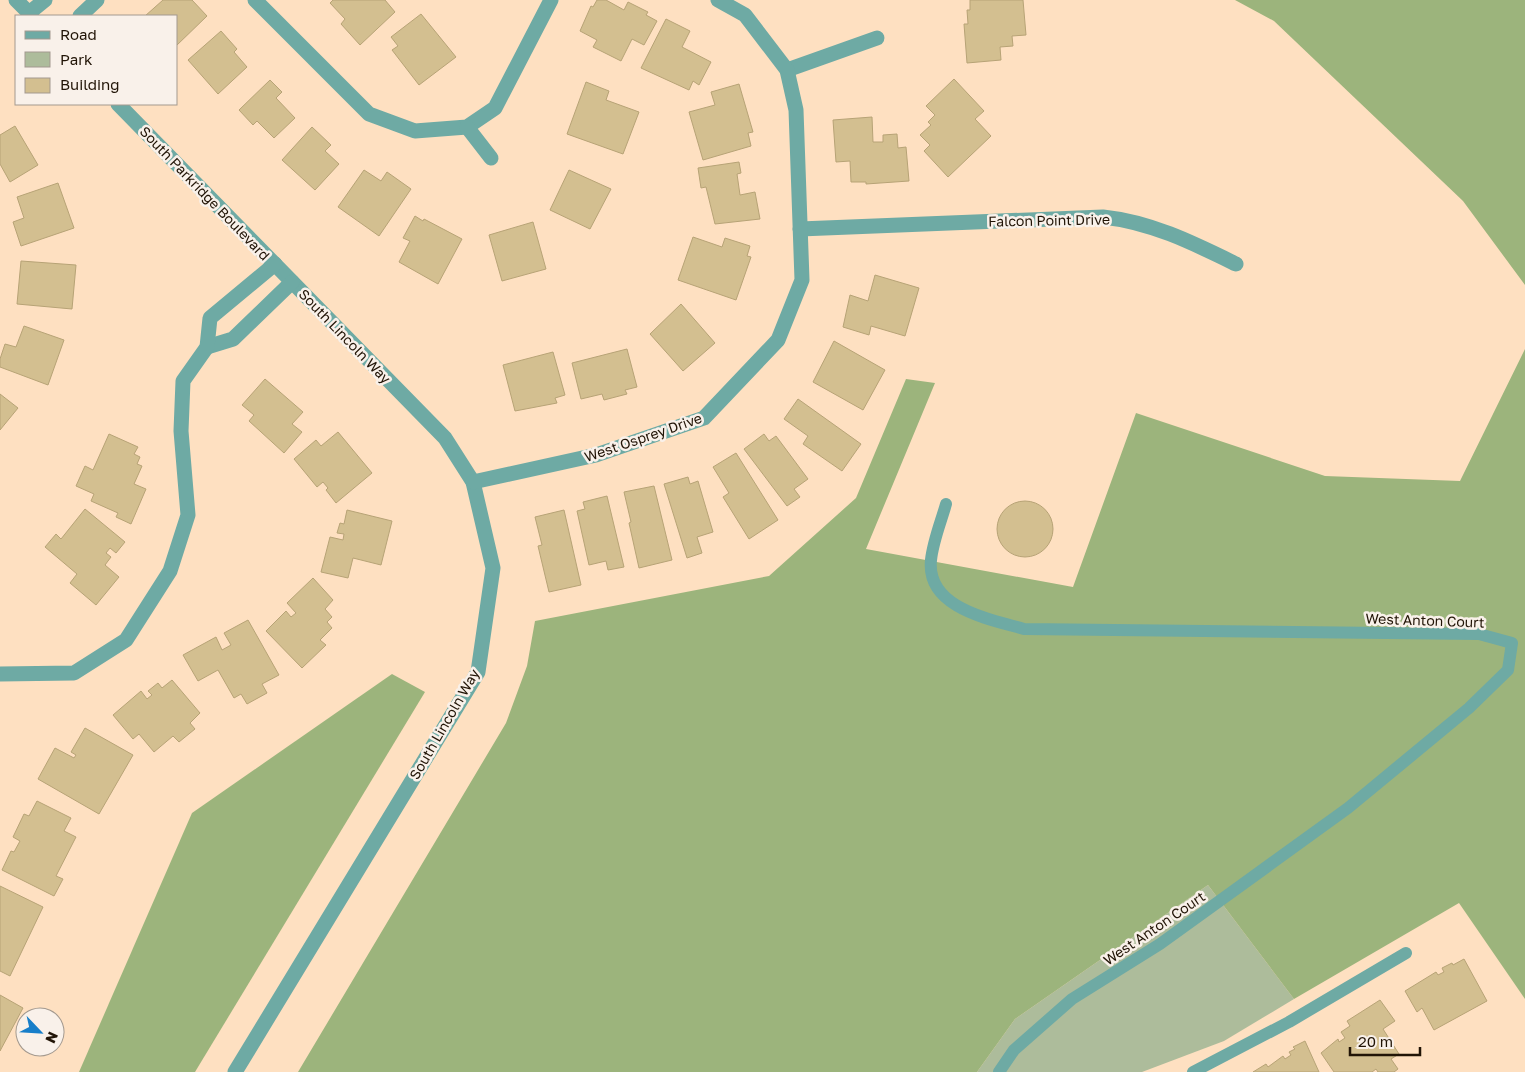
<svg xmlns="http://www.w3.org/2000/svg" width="1525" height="1072" font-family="'Golos Text',sans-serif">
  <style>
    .green { fill: #adbc9b }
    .forest { fill: #9cb47c }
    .building { fill: #d3bf90; stroke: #b7a376 }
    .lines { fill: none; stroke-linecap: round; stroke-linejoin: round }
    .service { stroke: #6eaaa4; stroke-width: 12 }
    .minor { stroke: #6eaaa4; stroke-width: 15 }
    .labels { text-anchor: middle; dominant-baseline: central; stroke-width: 5; stroke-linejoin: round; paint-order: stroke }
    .street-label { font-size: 14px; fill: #211406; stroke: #f9f1ea }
  </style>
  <rect width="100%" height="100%" fill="#fee0c1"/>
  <polygon class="green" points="1208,885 1294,999 1224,1041 1142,1072 977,1072 1015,1019"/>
  <g class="forest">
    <polygon points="1235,0 1525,0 1525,285 1463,201 1274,21"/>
    <polygon points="1525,349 1525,999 1459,903 1294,999 1208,885 1015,1019 977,1072 298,1072 506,723 527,666 535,621 769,576 856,498 906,379 935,383 866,549 1073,587 1136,413 1325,476 1460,481"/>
    <polygon points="392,674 425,692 195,1072 79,1072 192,813"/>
  </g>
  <g class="building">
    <polygon points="163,0 192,0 207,16 176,46 176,16 145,16"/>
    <polygon points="333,0 385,0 395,12 360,45 341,24 345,19 330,3"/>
    <polygon points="597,0 606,0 624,10 628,2 648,12 646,15 657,21 644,45 632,39 621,61 593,47 597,40 580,31 591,6 593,7"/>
    <polygon points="970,0 1023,0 1026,35 1012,36 1013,46 1000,47 1001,60 967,63 964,24 968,24 967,10 970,10"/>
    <polygon points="421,14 456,57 419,85 392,50 398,46 391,37"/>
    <polygon points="666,19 690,31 682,47 711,62 699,85 693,81 689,90 641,68"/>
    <polygon points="221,31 237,49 234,52 247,67 218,94 188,60"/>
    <polygon points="954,79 984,111 975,119 991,136 948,177 924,151 930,145 920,135 931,125 928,122 935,115 926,106"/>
    <polygon points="270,80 282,92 276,98 295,118 274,138 257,121 253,125 239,110"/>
    <polygon points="586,82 609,91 606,100 639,112 623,154 567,134"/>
    <polygon points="739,84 753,132 748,133 751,146 703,160 689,112 715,105 711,92"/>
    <polygon points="872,117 873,142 883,142 883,135 897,134 898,148 906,147 909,181 866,184 866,182 851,182 850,161 836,162 833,120"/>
    <polygon points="15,126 38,165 10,182 0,164 0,135"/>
    <polygon points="312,127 331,145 325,151 339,164 315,190 282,160"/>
    <polygon points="739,162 741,173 737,174 740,195 755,192 760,219 715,224 706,187 701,188 698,168"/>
    <polygon points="364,170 381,181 387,172 411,189 379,236 338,207"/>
    <polygon points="569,170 611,189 590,229 550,210"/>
    <polygon points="58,183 74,228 21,246 13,222 24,218 17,197"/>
    <polygon points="415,216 423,221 424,219 462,239 438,284 399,262 410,241 403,238"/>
    <polygon points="533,222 546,269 502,281 489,235"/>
    <polygon points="693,237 722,247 725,238 750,246 747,256 751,257 736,300 678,280"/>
    <polygon points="21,261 76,265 72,309 17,304"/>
    <polygon points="875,275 919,288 905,336 871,326 869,335 843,327 850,295 868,301"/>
    <polygon points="681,304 715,343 683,371 650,334"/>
    <polygon points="24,326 64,340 48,385 0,367 0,359 5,344 16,347"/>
    <polygon points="834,341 885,370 863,410 813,382"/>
    <polygon points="627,349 637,387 625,390 627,394 604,400 602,394 581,399 572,363"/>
    <polygon points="553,352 565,395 555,398 557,403 515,411 503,365"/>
    <polygon points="265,379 303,412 292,424 302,432 284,453 249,421 254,415 242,405"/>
    <polygon points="0,394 18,408 0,430"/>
    <polygon points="798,399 861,444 842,471 803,444 808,436 784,419"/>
    <polygon points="338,432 372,473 336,503 326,490 328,488 323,482 317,487 294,459 316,440 321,446"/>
    <polygon points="109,434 138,447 134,454 140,457 137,464 142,466 134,484 146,489 131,524 116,517 118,513 91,501 94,494 76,486 85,466 93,470"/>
    <polygon points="764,434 769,441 776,436 808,479 794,489 800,497 787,506 744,449"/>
    <polygon points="736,453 778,520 749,539 723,497 729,493 713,467"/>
    <polygon points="688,477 690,484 698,481 713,532 697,537 702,553 687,558 664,484"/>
    <polygon points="654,486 672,560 639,568 629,523 631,522 624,492"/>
    <polygon points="607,496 624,567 608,570 606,561 589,565 577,511 585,509 583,502"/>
    <circle cx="1025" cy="529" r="28"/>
    <polygon points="85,509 125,542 116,553 110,548 106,553 111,557 105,565 119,577 96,605 70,583 77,574 45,547 56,534 61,539"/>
    <polygon points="347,510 392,521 381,565 353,558 348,578 321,572 330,537 343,540 344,534 337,533 340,523 344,524"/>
    <polygon points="564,510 581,585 549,592 538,546 542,545 535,517"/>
    <polygon points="313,578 333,600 325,609 332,617 327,622 332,628 320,640 326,645 302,668 266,631 286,611 291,617 296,613 287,603"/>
    <polygon points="248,620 279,675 262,684 267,693 247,704 241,694 234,698 218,670 198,681 183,655 216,637 222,650 231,645 224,633"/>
    <polygon points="172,680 200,713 190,723 195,729 179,742 173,736 154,752 139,734 133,739 113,715 141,691 147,699 152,695 148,691 158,683 162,688"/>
    <polygon points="85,728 133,755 99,814 38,779 55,748 74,758 76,755 71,752"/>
    <polygon points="37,801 71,818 64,831 76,837 56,876 63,879 54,896 2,870 11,851 14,852 20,841 13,837 24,814 29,816"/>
    <polygon points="0,886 43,907 10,976 0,971"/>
    <polygon points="1464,959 1487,1001 1434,1030 1422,1008 1417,1012 1405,991 1436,972 1438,975 1444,972 1442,968 1452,963 1453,965"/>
    <polygon points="0,995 23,1008 0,1051"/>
    <polygon points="1380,1000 1395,1021 1383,1029 1399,1054 1391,1059 1398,1069 1394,1072 1378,1072 1376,1069 1372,1072 1334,1072 1321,1053 1338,1039 1339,1042 1345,1038 1341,1032 1350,1026 1347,1021"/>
    <polygon points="1305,1041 1319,1072 1253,1072 1266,1064 1268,1067 1283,1056 1285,1059 1291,1055 1289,1052 1295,1049 1293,1047"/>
  </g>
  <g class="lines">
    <g class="service">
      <path d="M946 504C941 522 933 541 931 560 926 608 989 619 1024 629L1479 634 1512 643 1508 670 1469 708 1348 808 1160 944 1072 999 1014 1050 999 1072"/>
      <polyline points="1193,1072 1289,1022 1406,953"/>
    </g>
    <g class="minor">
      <polyline points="16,0 32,16"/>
      <polyline points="255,0 369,114 415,131 467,127 495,108 551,0"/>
      <polyline points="29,13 45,0"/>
      <polyline points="80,16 97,0"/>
      <polyline points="787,70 877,38"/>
      <polyline points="118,104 445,438 473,482 493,568 478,672 235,1072"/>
      <polyline points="467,127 491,158"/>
      <path d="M800 229 1103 217C1151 222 1193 243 1236 264"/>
      <polyline points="207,347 233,339 292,282"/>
      <polyline points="473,482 596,455 704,418 778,340 802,280 796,110 787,70 745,15 718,0"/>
      <polyline points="0,674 74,673 126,640 170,571 188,515 181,431 183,381 207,347 210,318 275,264"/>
    </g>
  </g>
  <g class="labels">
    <g class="street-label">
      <text transform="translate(205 193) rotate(46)">South Parkridge Boulevard</text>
      <text transform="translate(1049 220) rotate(-1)">Falcon Point Drive</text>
      <text transform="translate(345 336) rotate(46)">South Lincoln Way</text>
      <text transform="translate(643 437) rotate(-19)">West Osprey Drive</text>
      <text transform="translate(1425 620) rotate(2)">West Anton Court</text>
      <text transform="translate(444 724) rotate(-60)">South Lincoln Way</text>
      <text transform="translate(1154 928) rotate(-34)">West Anton Court</text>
    </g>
  </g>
  <rect x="15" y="15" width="162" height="90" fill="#f9f1ea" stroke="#a3998f"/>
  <rect x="25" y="31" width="25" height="8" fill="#6eaaa4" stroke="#a3998f"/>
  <text x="60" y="40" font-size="15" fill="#211406">Road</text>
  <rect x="25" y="52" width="25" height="15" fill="#adbc9b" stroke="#a3998f"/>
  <text x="60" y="65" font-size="15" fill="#211406">Park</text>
  <rect x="25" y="78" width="25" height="15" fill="#d3bf90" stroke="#a3998f"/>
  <text x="60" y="90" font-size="15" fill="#211406">Building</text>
  <g transform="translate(40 1032) rotate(115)"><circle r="24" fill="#f9f1ea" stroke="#a3998f"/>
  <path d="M0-4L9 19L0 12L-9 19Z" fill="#177ec9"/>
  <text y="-8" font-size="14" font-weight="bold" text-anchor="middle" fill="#211406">N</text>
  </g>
  <path d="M1350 1047v8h70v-8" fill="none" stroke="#211406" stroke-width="2.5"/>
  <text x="1358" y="1047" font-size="15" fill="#211406" stroke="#f9f1ea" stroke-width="4" paint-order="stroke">20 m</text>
</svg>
